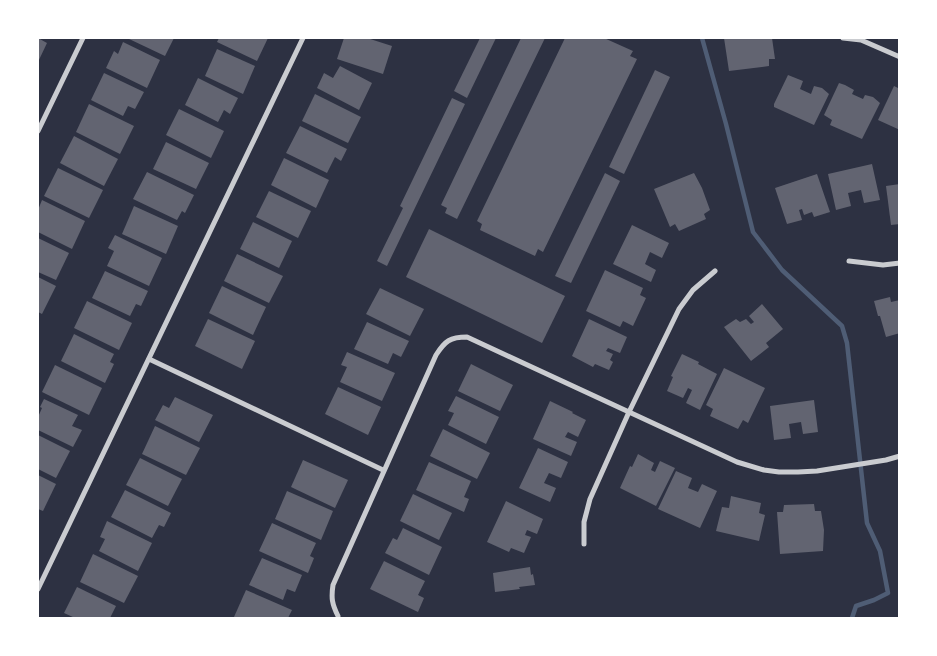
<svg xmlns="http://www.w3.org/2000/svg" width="937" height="656" font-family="Lato,sans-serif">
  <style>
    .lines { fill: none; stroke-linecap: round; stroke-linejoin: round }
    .stream { stroke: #4f5d75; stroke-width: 4.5 }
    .building { fill: #626471 }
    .minor { stroke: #caccd0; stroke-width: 5 }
  </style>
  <rect width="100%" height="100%" fill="#2d3142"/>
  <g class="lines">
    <polyline class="stream" points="702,38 726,124 753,232 782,270 842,326 847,343 867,523 880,551 888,593 874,600 856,606 852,618"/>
  </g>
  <g class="building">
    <polygon points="38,38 47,43 38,62"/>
    <polygon points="127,38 174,38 165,56"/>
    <polygon points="219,38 268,38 257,61 217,42"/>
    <polygon points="344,38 367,38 392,46 383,74 337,59"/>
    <polygon points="480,38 496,38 467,98 454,91"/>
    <polygon points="521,38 545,38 457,219 445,213 447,208 441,205"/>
    <polygon points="565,38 604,38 633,51 630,56 637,59 543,252 538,249 535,256 480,230 482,224 477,221"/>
    <polygon points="724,38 772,38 775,59 769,59 769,66 729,71"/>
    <polygon points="123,42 160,60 147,88 106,68 114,51 118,54"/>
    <polygon points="217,49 255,66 243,94 205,76"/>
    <polygon points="340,66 372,83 359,110 317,88 324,73 333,78"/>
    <polygon points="655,70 670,77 624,174 609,167"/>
    <polygon points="104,73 144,92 135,109 128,106 123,116 91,100"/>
    <polygon points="788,75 803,81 800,89 811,94 814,86 822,88 829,94 814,125 774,107 774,104"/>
    <polygon points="198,78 238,98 230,114 224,110 218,122 185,105"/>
    <polygon points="839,83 845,85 854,90 852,94 863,99 865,95 873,97 880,103 862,139 830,125 832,120 824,115"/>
    <polygon points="894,86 900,89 900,130 878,120"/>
    <polygon points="315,94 361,117 348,143 302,121"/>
    <polygon points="452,98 465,104 387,266 377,261 403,208 400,206"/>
    <polygon points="89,104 134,126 120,154 76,132"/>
    <polygon points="179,109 224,131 211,158 166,135"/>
    <polygon points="300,126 347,149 341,161 335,157 327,173 286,153"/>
    <polygon points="74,136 118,159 104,186 60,163"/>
    <polygon points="166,142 209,163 196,189 153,169"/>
    <polygon points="284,158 329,180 316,208 271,185"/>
    <polygon points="872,164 880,200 864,203 861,190 848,193 851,206 836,210 828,174"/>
    <polygon points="58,168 103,190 89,218 44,196"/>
    <polygon points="147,172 194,195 185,213 182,211 177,220 133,199"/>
    <polygon points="605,173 620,181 571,283 555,276"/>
    <polygon points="694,173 702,188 710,210 704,214 706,219 679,231 675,224 670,227 654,189"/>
    <polygon points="817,174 830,212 814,217 812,212 804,215 802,209 799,210 802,220 787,224 775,188"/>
    <polygon points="900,184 900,224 891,225 886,186"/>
    <polygon points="269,191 311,211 298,238 256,217"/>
    <polygon points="42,200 85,221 72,249 38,232 38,210"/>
    <polygon points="134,206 178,226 166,254 122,234"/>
    <polygon points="253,222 292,241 279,268 240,249"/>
    <polygon points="632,225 669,243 662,258 650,252 645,264 656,270 651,282 613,264"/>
    <polygon points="429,229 565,296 542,343 406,277"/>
    <polygon points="115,235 162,258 149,286 107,266 114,251 108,248"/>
    <polygon points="38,238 69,253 56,280 38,272"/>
    <polygon points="237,254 283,276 269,303 224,281"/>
    <polygon points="605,270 643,288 640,295 646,298 633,326 623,321 620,327 586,311"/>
    <polygon points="105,271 148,291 141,306 136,304 130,316 92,298"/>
    <polygon points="38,277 56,286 42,314 38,312"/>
    <polygon points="222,286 266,307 253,335 209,313"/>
    <polygon points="380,288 424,309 410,336 366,314"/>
    <polygon points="890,297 891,302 900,300 900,333 886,337 880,316 878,316 874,301"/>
    <polygon points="87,301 132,323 119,350 74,328"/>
    <polygon points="762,304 783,329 766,343 769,347 751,361 724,327 736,319 740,322 746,319 751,324 754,322 749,316"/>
    <polygon points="208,319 255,341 242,369 195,346"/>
    <polygon points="589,319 627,337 620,353 608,348 606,351 613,354 610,360 613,362 609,370 595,364 593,367 572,356"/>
    <polygon points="367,322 409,341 401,357 393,353 388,364 354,349"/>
    <polygon points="74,334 114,354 110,362 114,364 105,383 61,361"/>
    <polygon points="347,352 395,373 382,401 340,382 347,367 341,365"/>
    <polygon points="682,354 699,362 698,364 717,374 700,410 686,403 692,390 688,388 683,398 667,391 673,377 671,376"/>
    <polygon points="471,364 513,385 500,411 458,391"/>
    <polygon points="55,365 102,388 89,415 42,392"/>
    <polygon points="724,368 765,388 748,423 743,420 738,429 710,416 713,409 706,405"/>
    <polygon points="338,387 381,407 368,435 325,414"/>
    <polygon points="456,396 499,417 486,444 448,425 454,413 448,411"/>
    <polygon points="175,397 213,415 199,442 155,420 163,405 169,408"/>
    <polygon points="44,399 78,415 72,426 82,430 73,447 38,430 38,417 42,408 40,407"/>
    <polygon points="814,400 818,432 803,434 801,422 789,424 791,438 774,440 770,406"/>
    <polygon points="550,401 573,412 572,413 586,420 578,437 568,432 565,437 577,442 571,456 533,439"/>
    <polygon points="155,426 200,448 186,475 142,454"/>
    <polygon points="443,429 490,453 477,479 430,456"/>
    <polygon points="38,435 70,451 56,478 38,469"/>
    <polygon points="538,448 568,462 561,478 549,473 544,483 556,488 550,502 519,488"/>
    <polygon points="638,454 654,463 651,470 655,472 660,461 675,468 656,506 620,488 630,466 632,467"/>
    <polygon points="140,458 182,479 168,506 126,485"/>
    <polygon points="303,460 348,480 335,508 291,487"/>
    <polygon points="429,462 471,481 464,497 469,499 464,512 416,490"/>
    <polygon points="676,471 692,478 688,488 698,492 702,484 717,491 700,528 658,509"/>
    <polygon points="38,475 56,484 43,511 38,509"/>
    <polygon points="125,490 171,513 164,527 159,525 152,538 111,517"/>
    <polygon points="287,491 333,511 321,540 275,519"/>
    <polygon points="413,494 452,513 439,540 400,521"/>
    <polygon points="731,496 761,503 759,513 765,515 759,541 716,531 722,507 729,508"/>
    <polygon points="506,501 543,519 537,534 527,530 525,535 531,537 524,553 511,548 509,552 487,542"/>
    <polygon points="814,504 815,511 821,511 824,530 823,551 780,554 777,512 783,512 784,505"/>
    <polygon points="107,521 152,543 138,571 99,551 105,539 100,537"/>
    <polygon points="272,523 316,543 310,556 314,558 308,573 259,551"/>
    <polygon points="403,528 442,547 429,575 385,553 393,538 397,540"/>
    <polygon points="93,554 138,576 124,603 80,582"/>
    <polygon points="262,558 302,575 295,592 287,589 283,600 249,585"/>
    <polygon points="384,561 425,581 418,595 424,598 418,612 370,589"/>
    <polygon points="530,567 531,575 533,574 535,585 519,587 520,589 495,592 493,573"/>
    <polygon points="77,587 116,606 110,618 75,618 64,613"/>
    <polygon points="246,590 292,610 288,618 236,618 234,617"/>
  </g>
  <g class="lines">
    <g class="minor">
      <polyline points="843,38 861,40 900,57"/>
      <polyline points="38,131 83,38"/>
      <polyline points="849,261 883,265 900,263"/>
      <polyline points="149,359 383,470"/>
      <polyline points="584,544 584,522 590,499 629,412 679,309 693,290 715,271"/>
      <polyline points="38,589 303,38"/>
      <path d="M338 616C332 604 331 598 333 585L436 355C445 341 450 337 467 337L737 462 764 470 779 472H798L817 471 886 460 900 456"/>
    </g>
  </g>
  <rect width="937" height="656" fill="none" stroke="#ffffff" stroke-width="78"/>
</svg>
